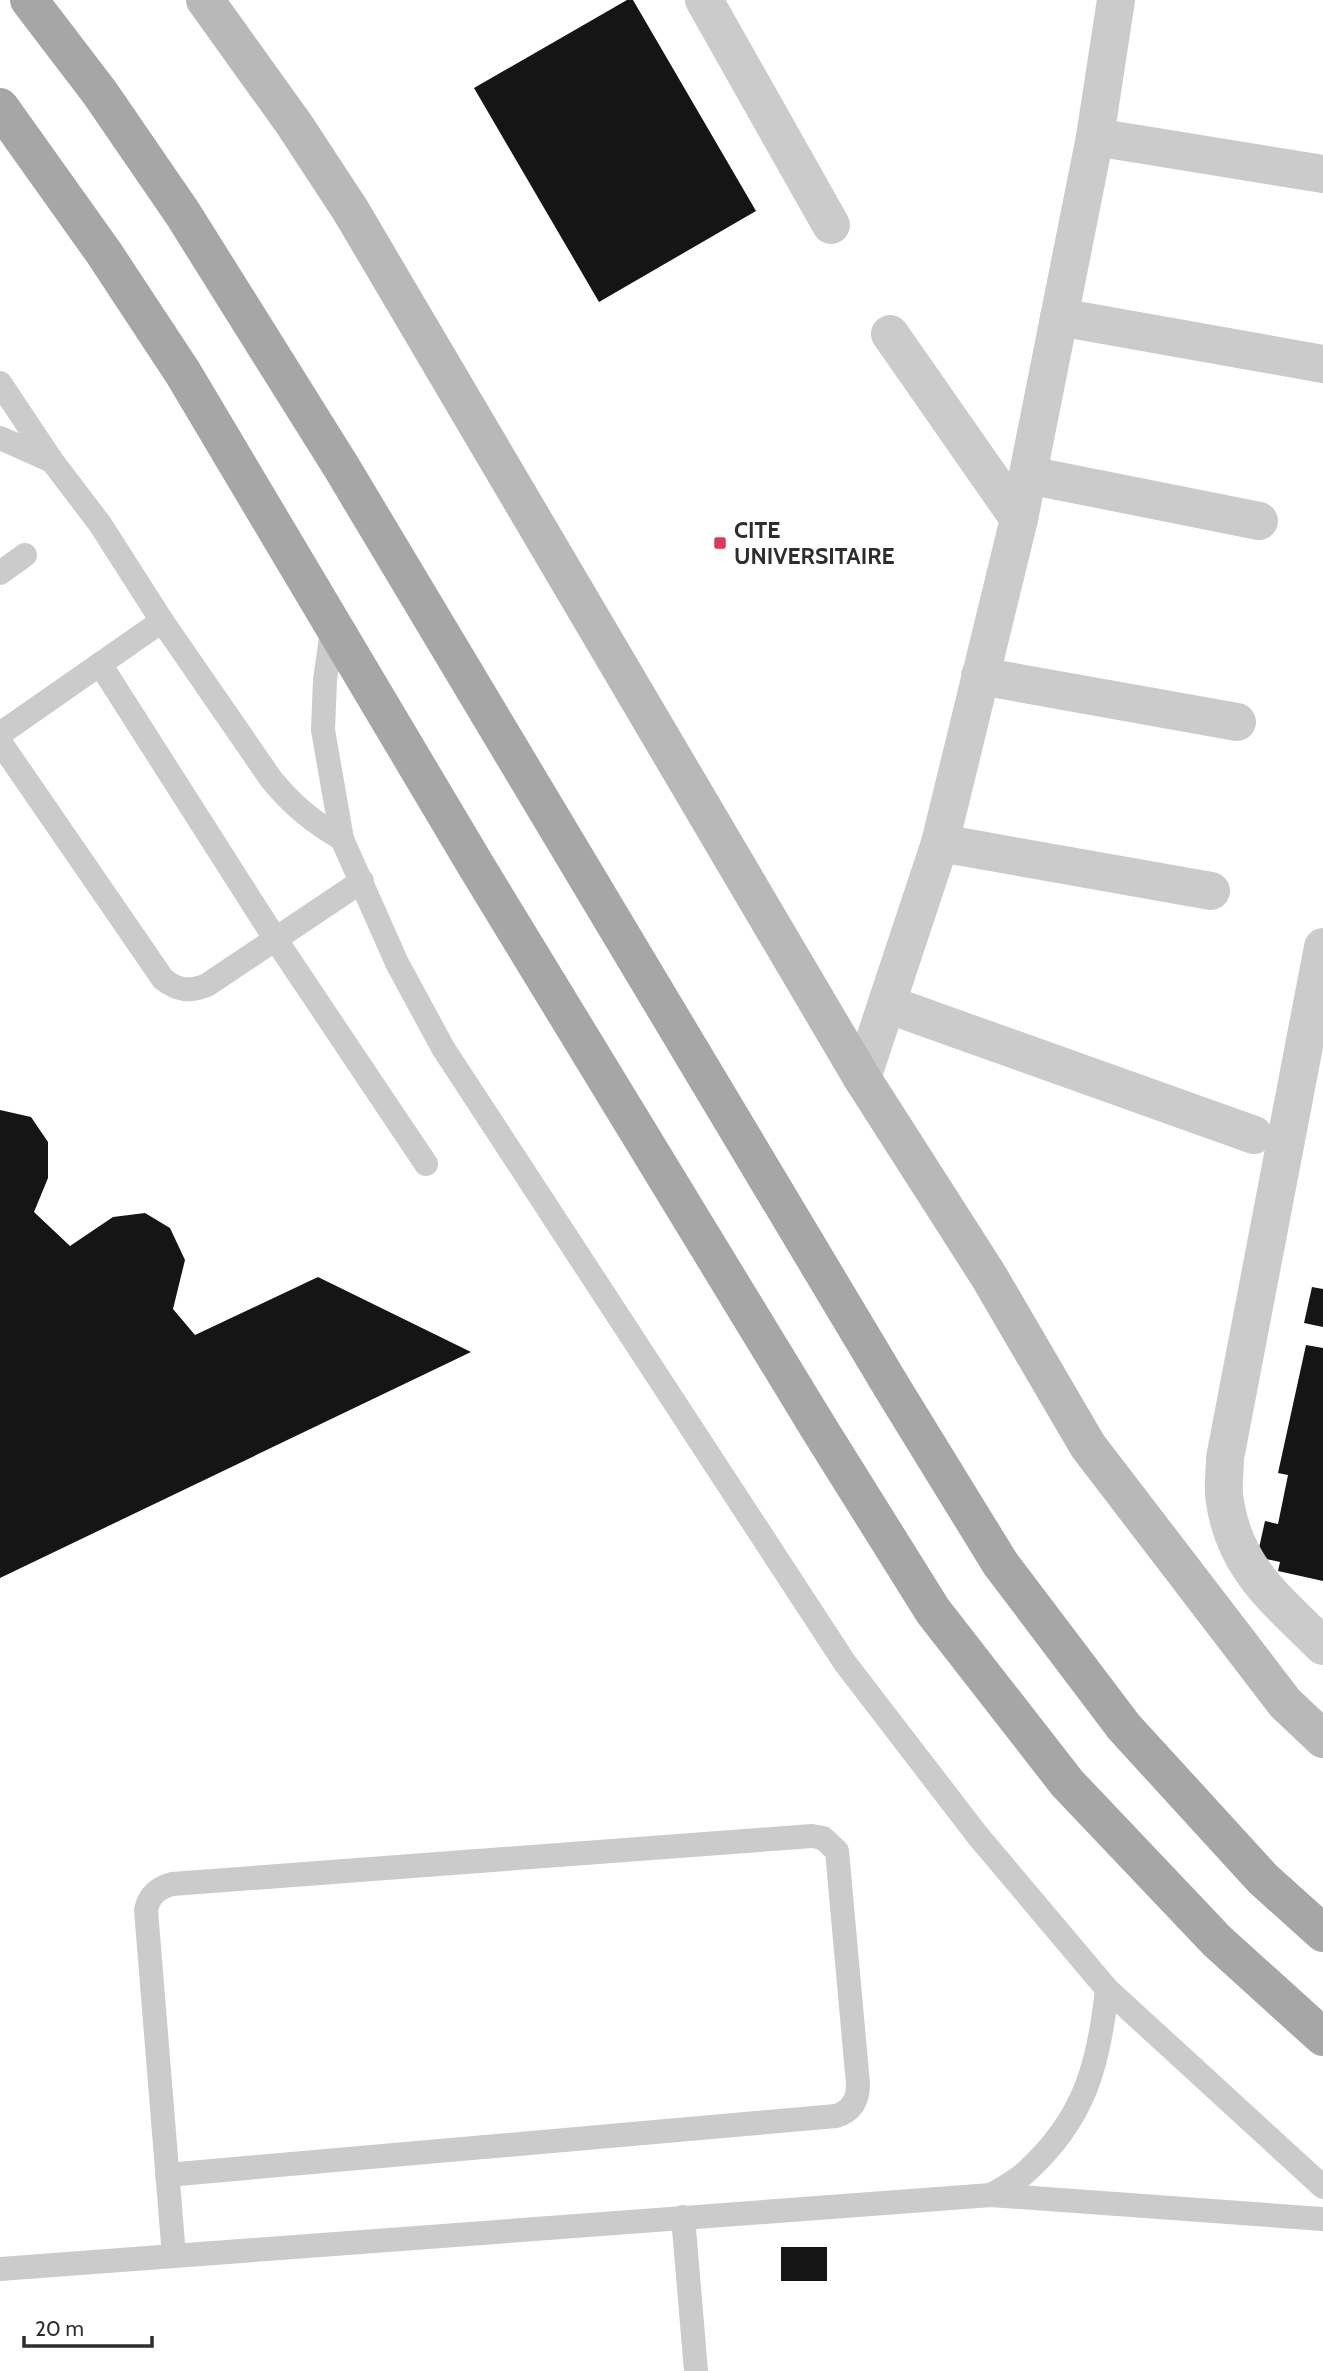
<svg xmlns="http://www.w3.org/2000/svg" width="1323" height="2371" font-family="Cabin,sans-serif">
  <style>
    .building { fill: #151515 }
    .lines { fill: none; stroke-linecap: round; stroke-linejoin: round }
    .lane { stroke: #cbcbcb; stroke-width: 24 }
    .street { stroke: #cbcbcb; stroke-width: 38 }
    .secondary { stroke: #b8b8b8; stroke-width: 38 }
    .primary { stroke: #a6a6a6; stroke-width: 38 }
    .poi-dot { fill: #e03658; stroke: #fff; stroke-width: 2.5 }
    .labels { text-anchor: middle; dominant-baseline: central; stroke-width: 7; stroke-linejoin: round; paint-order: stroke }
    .poi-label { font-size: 23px; font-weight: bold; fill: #2e2e2e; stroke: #fff; text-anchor: start }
  </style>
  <rect width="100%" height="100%" fill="#fff"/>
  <g class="building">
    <polygon points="627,0 633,0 756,211 599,302 474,88"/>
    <polygon points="0,1110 31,1117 48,1142 48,1178 34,1212 70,1246 113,1217 145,1213 170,1228 185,1260 173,1309 195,1335 318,1277 471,1352 0,1578"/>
    <polygon points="1312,1287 1323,1289 1323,1327 1304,1323"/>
    <polygon points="1306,1345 1323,1348 1323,1581 1278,1571 1280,1562 1257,1557 1265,1521 1278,1524 1288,1475 1278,1473"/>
    <rect x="781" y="2247" width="46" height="34"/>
  </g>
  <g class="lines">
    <g class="lane">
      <path d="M0 383 52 461 100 524 162 621 271 779C292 805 313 822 342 839"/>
      <polyline points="0,438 52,461"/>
      <polyline points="0,573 25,555"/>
      <polyline points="333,624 325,680 323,730 342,839 397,963 443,1048 845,1663 978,1836 1107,1989 1323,2187"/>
      <polyline points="100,664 276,940 426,1164"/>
      <polyline points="0,734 162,621"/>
      <path d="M0 742 163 979C178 991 190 992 207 985L362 881"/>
      <path d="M167 2175 836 2116C852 2111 858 2100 858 2084L837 1851 823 1838 812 1836 172 1884C158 1888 149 1895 146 1910L174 2256"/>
      <path d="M991 2195C1003 2188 1017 2181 1027 2171 1085 2118 1099 2064 1107 1989"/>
      <polyline points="683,2217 696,2371"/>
      <polyline points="0,2269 991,2195 1323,2219"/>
    </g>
    <g class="street">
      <polyline points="704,0 831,225"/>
      <polyline points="1095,137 1323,174"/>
      <polyline points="1059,317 1323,364"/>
      <polyline points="890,334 1019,519"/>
      <polyline points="1028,475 1259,521"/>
      <polyline points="980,676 1237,722"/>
      <polyline points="940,843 1211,891"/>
      <path d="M1323 947 1225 1458C1225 1472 1222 1488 1225 1502 1235 1569 1278 1601 1323 1646"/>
      <polyline points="887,1004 1254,1135"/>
      <polyline points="862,1078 940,843 1019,519 1095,137 1116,0"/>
    </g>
    <polyline class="secondary" points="205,0 294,124 351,211 862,1078 988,1275 1088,1446 1285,1703 1323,1739"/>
    <g class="primary">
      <polyline points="29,0 100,93 183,214 342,468 893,1389 1000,1563 1124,1727 1263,1879 1323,1933"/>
      <polyline points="0,107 104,253 183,373 475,864 818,1427 933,1611 1067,1783 1217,1941 1323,2037"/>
    </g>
  </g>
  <rect class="poi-dot" x="713" y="536" width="14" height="14" rx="3.5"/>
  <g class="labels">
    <g class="poi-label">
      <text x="734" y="530">CITE<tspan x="734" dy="26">UNIVERSITAIRE</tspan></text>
    </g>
  </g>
  <path d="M24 2336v10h128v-10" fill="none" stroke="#2e2e2e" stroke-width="3.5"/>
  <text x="35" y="2336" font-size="21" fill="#2e2e2e" stroke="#ffffff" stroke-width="5" paint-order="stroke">20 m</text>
</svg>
